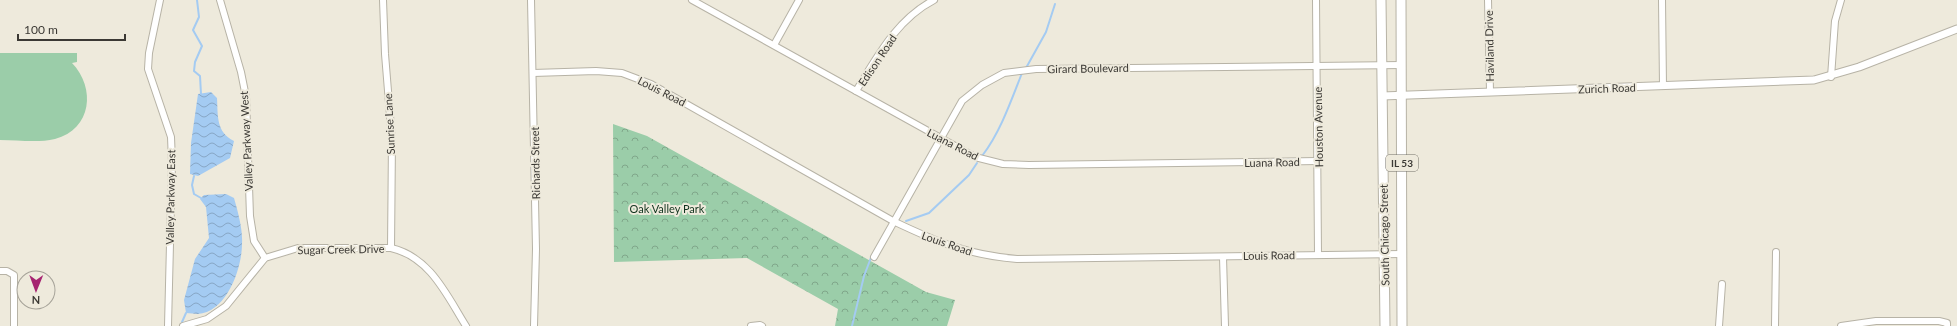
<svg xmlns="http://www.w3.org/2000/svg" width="1957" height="326" font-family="Lato,sans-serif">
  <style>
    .park { fill: url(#park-crowns) }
    .garden { fill: #9bcda9 }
    .water { fill: url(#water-waves) }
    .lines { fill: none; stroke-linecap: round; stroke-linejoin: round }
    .stream { stroke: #a4cbf2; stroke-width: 2 }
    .minor-casing { stroke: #b7b3a6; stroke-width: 8 }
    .tertiary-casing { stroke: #b7b3a6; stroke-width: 9 }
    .primary-casing { stroke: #b7b3a6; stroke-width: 11 }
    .minor { stroke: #fff; stroke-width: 6 }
    .tertiary { stroke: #fff; stroke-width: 7 }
    .primary { stroke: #fff; stroke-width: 9 }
    .labels { text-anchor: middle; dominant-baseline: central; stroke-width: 4; stroke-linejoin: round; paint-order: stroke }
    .shield { fill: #eeeadc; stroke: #716e66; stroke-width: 1 }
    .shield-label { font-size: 10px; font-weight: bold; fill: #3b3934 }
    .street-label { font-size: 11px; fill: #3b3934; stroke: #eeeadc }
    .park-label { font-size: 11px; fill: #10331d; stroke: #eeeadc }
  </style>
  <defs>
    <pattern id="park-crowns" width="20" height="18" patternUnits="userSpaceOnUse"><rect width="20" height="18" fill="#9bcda9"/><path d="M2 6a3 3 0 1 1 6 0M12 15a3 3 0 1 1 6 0" fill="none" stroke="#80a78a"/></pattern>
    <pattern id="water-waves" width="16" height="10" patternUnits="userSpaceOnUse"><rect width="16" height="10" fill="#a4cbf2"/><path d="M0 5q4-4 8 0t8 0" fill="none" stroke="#87a6c5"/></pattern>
  </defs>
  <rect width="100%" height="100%" fill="#eeeadc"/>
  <polygon class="park" points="613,124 647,136 926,292 955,300 947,326 835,326 838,309 747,258 614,262"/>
  <path class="garden" d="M0 53H77V62L72 63C96 88 92 129 55 139 38 143 18 140 0 140Z"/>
  <g class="water">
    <path d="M211 92 217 98C218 116 216 132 234 141L230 158 198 176 190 174 191 143 198 94Z"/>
    <path d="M226 194 234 198C238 212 243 230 242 244 242 268 227 312 198 314 194 314 190 313 186 313L184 300 195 259 209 238 206 207 200 199 204 195Z"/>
  </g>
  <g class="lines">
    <g class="stream">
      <polyline points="197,0 199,17 193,30 202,46 195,62 194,71 200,76 201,94"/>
      <polyline points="1026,68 1046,32 1055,4"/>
      <path d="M982 156C1000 133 1011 101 1022 73"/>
      <polyline points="194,176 192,185 194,194 201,198"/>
      <polyline points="906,221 929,213 969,175 977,163"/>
      <polyline points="182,322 186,313"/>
      <polyline points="852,326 864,276 872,255"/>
    </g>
    <g class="minor-casing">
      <g id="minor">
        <polyline points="160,0 149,53 148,69 171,137 172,162 168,326"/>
        <polyline points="220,0 241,72 246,97 250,216 254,241 265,258"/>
        <polyline points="383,0 385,54 392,140 391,248"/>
        <polyline points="531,0 536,249 534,326"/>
        <polyline points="692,0 975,157 1003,164 1029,165 1318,161"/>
        <polyline points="1316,0 1318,254"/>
        <polyline points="1488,0 1490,91"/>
        <polyline points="1662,0 1663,86"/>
        <polyline points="774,45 799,0"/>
        <path d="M533 73 596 71 622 73 651 84 893 221C937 242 968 255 1017 259L1402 254"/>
        <polyline points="1831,77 1835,21 1841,0"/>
        <path d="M856 91C877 57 897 19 934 0"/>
        <polyline points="874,257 962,101 982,85 1004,73 1036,69 1402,65"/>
        <polyline points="1223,257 1225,326"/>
        <polyline points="0,271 7,271 14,275 14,326"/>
        <path d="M183 326 207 319 226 306 265 258 298 248H391C430 257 446 294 466 326"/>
        <polyline points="751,326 760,325 762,326"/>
        <polyline points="1719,326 1722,284"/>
        <polyline points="1775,326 1776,252"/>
        <polyline points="1841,326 1876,321 1939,321 1947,323 1947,326"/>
      </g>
    </g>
    <g class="tertiary-casing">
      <polyline id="tertiary" points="1382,96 1814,80 1859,67 1957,29"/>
    </g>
    <g class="primary-casing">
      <g id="primary">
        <polyline points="1381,0 1385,326"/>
        <polyline points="1401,0 1402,326"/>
      </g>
    </g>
    <use href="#minor" class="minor"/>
    <use href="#tertiary" class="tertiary"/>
    <use href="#primary" class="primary"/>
  </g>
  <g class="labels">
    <rect class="shield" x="1386" y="155" width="32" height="16" rx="3"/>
    <g class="shield-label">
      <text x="1402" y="163">IL 53</text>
    </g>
    <g class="street-label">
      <text transform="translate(1489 46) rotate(-91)">Haviland Drive</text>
      <text transform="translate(877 60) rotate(-56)">Edison Road</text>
      <text transform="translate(1088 68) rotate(-1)">Girard Boulevard</text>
      <text transform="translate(1607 88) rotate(-2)">Zurich Road</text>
      <text transform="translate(662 91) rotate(27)">Louis Road</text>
      <text transform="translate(389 124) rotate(-93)">Sunrise Lane</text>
      <text transform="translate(1318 127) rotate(-91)">Houston Avenue</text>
      <text transform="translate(246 141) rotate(-93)">Valley Parkway West</text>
      <text transform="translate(953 144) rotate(27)">Luana Road</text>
      <text transform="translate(1272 162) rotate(-1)">Luana Road</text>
      <text transform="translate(535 163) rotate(-91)">Richards Street</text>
      <text transform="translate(170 197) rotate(-89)">Valley Parkway East</text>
      <text transform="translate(1384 235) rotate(-91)">South Chicago Street</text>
      <text transform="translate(947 243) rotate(19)">Louis Road</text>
      <text transform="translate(341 249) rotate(-1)">Sugar Creek Drive</text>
      <text transform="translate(1269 255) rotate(-1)">Louis Road</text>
    </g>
    <g class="park-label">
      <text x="667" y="208">Oak Valley Park</text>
    </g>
  </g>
  <g transform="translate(36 290) rotate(181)"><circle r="19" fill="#eeeadc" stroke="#a6a399"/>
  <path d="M0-3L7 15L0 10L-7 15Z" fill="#a62471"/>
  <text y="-6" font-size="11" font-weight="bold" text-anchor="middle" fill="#3b3934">N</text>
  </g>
  <path d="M18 34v6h107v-6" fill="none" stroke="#3b3934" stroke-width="2"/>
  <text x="24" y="34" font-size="12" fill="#3b3934" stroke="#eeeadc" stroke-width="3" paint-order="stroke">100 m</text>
</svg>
